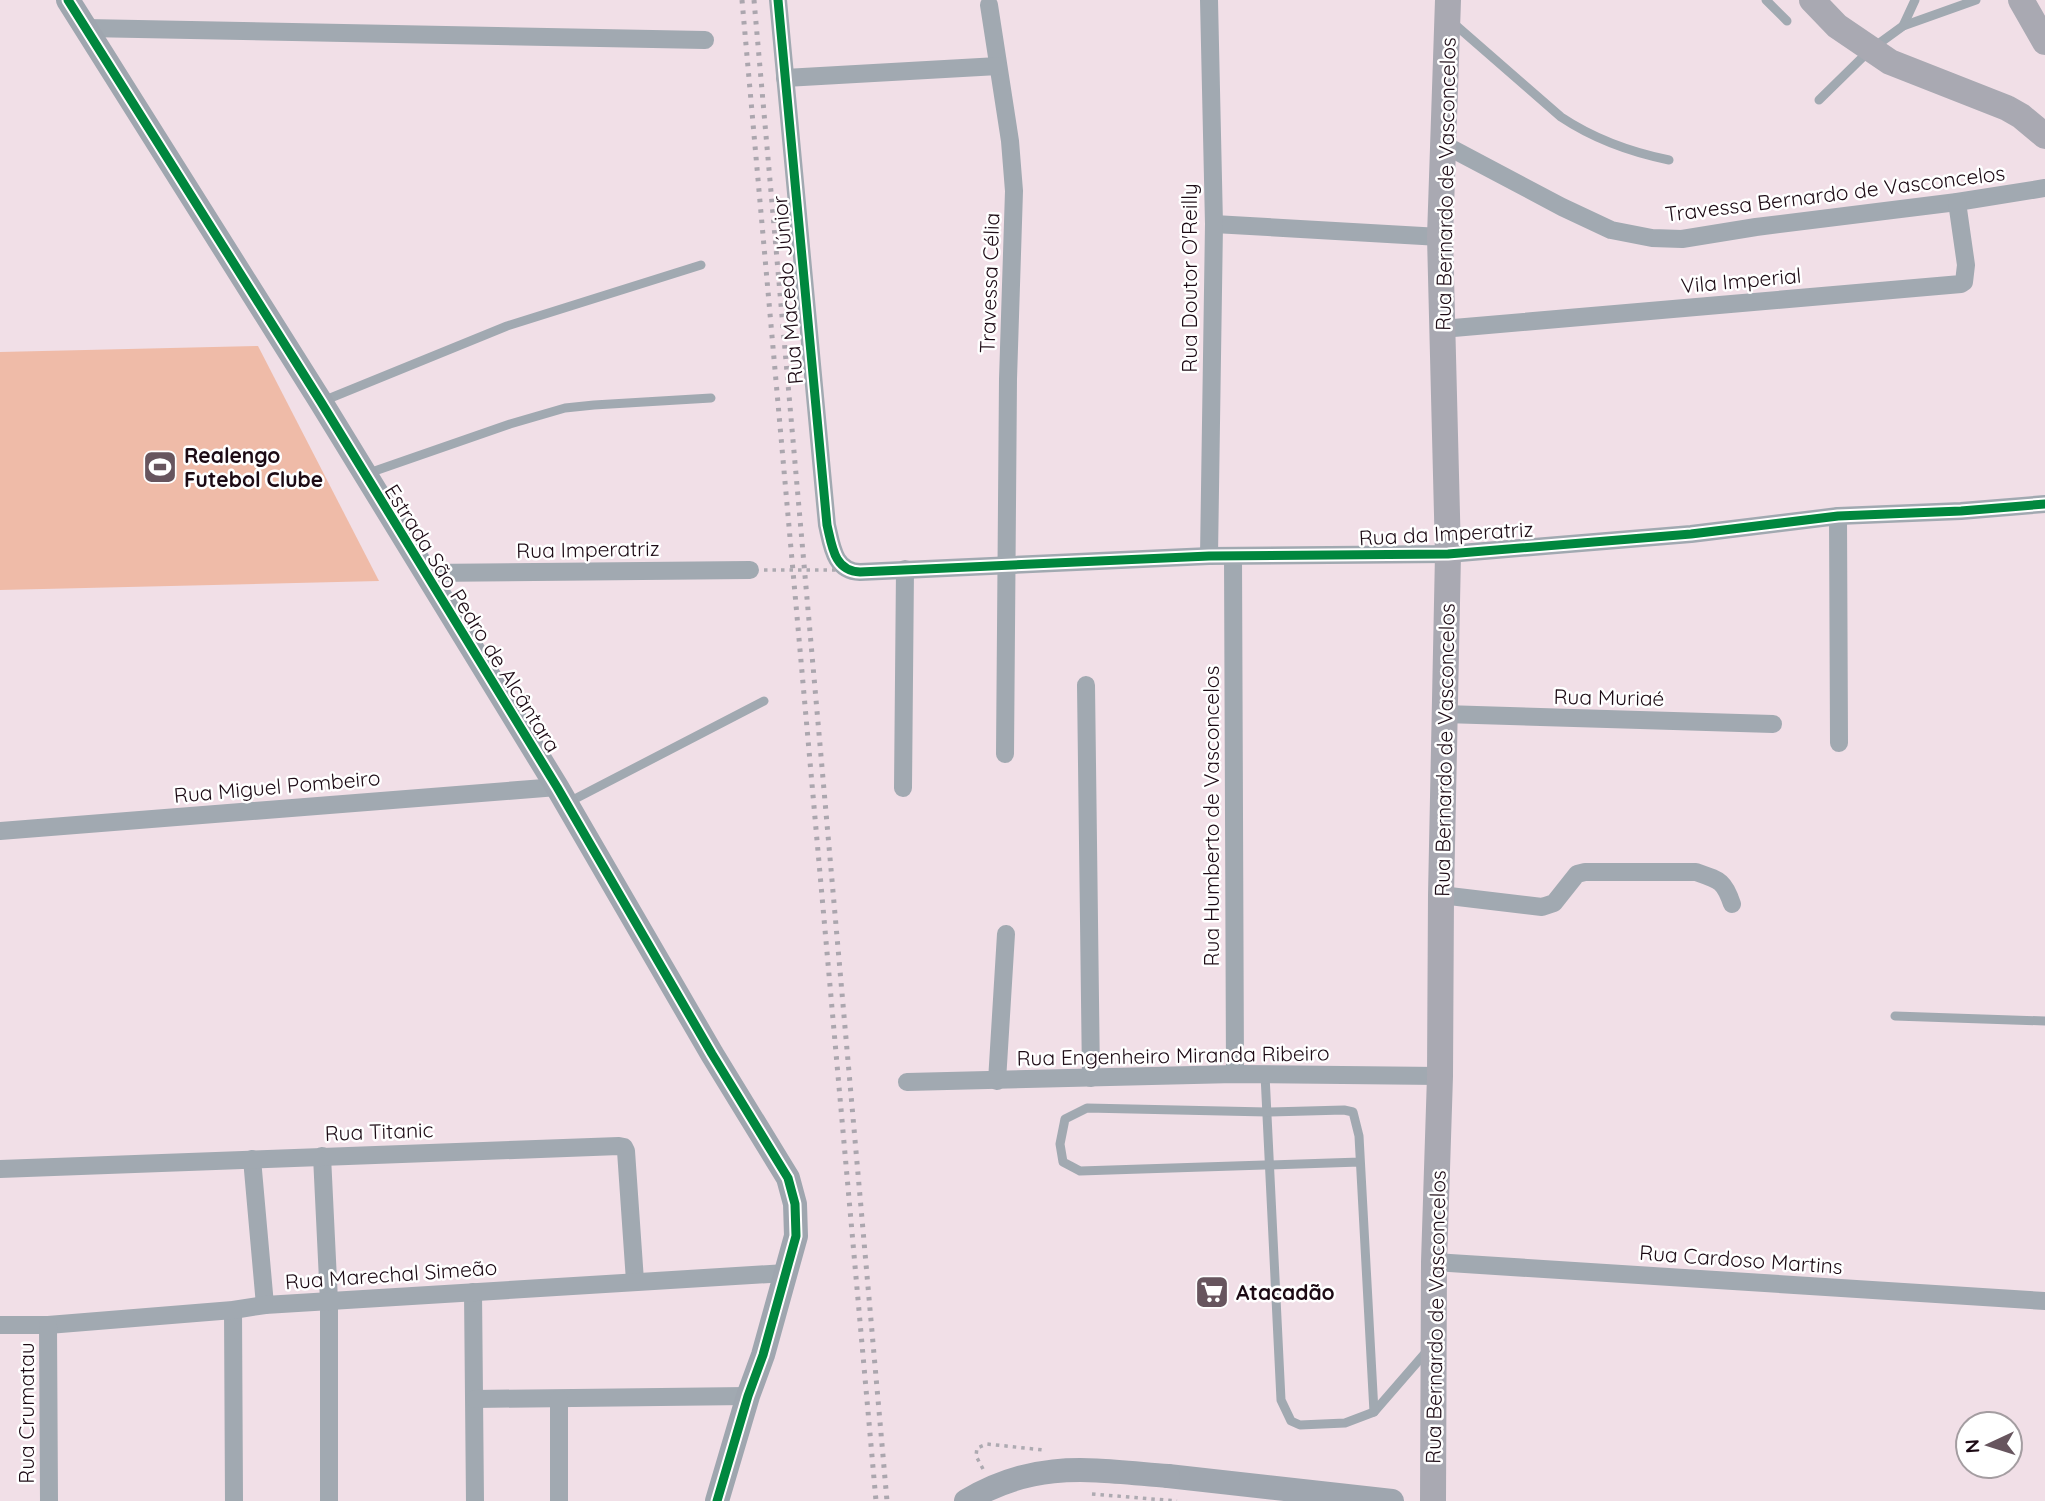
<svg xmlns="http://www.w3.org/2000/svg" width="2045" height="1501" font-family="Quicksand,sans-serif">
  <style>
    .green { fill: #efbba8 }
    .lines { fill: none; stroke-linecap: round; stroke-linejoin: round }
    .path { stroke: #adaab1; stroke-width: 3.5; stroke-dasharray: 3.5 5; stroke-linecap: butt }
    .lane { stroke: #a1a9b1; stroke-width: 9 }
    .street { stroke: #a1a9b1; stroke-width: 18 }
    .secondary { stroke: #9fa6af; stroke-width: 24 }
    .primary { stroke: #a9a9b2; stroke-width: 26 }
    .rail { stroke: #aba6ae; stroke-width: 5; stroke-dasharray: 3.5 7; stroke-linecap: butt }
    .path-bridge { stroke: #adaab1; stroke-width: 3.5; stroke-dasharray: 3.5 5; stroke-linecap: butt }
    .secondary-bridge { stroke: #9fa6af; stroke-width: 24 }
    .cycleway-casing { stroke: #fff; stroke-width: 13 }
    .cycleway { stroke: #00873e; stroke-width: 9 }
    .labels { text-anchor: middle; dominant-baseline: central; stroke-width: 5; stroke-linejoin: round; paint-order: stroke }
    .street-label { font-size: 21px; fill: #1c0a14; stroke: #fff }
    .poi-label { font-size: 21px; font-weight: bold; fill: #1c0a14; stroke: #fff; text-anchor: start }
  </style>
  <rect width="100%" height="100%" fill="#f1dfe7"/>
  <polygon class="green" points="258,346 379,581 0,590 0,352"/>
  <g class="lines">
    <g class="path">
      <polyline points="983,1469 976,1456 977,1448 987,1444 1043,1450"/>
      <polyline points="1092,1494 1177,1501"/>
    </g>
    <g class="lane">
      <polyline points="1766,0 1787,21"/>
      <path d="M1452 22 1561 117C1594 139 1630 152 1669 160"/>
      <polyline points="1903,26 1915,0"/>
      <polyline points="1819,100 1870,50 1903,26 1976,0"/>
      <polyline points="323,401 507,326 701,265"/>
      <polyline points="366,474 510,424 565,408 594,405 711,398"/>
      <polyline points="567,803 764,701"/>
      <polyline points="1895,1016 2045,1021"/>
      <polyline points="1265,1075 1281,1400 1291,1421 1300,1425 1345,1423 1374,1412 1427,1351"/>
      <polyline points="1360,1162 1080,1171 1063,1162 1060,1144 1065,1119 1087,1108 1267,1112 1344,1110 1353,1112 1359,1136 1374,1412"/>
    </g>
    <g class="street">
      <path d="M778 0 827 525C832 546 834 571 860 572L1209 556 1448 554 1691 534 1838 516 1961 511 2045 504"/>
      <polyline points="989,5 1010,141 1014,191 1008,379 1005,754"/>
      <polyline points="86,28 705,40"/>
      <polyline points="785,78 998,66"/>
      <polyline points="1443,144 1562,207 1611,230 1652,238 1682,239 1756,227 1957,202 2045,188"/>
      <polyline points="1214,224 1440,237"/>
      <polyline points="1442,329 1961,284 1964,282 1966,265 1957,202"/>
      <polyline points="1838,516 1839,743"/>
      <polyline points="1209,556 1214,224 1209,0"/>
      <polyline points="1233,557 1235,1074"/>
      <polyline points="425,573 750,570"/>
      <polyline points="1086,685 1091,1078"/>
      <polyline points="1444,714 1773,724"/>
      <polyline points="903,788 905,569"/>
      <polyline points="0,831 557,787"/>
      <path d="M1441 895 1542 907 1554 903 1577 874 1585 872H1696C1719 880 1724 880 1732 904"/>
      <polyline points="997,1081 1006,934"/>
      <polyline points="907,1082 1235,1074 1440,1076"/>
      <polyline points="322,1156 329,1301 329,1501"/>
      <polyline points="252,1159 265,1305"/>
      <polyline points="0,1169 619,1146 624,1147 626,1151 635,1281"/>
      <polyline points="1434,1262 2045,1301"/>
      <polyline points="473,1292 475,1501"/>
      <polyline points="233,1310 234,1501"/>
      <polyline points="0,1325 48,1325 233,1310 265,1305 786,1273"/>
      <polyline points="48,1325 49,1501"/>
      <polyline points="475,1399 748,1396"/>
      <polyline points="559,1399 559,1501"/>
    </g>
    <g class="secondary">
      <polyline points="68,0 321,402 557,787 712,1054 788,1178 795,1204 796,1236 763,1355 748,1396 717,1501"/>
      <polyline points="1168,1476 1392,1501"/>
    </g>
    <g class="primary">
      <polyline points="1812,0 1837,26 1890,62 2007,108 2021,116 2045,136"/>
      <polyline points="2021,0 2045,42"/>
      <polyline points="1433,1501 1434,1262 1440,1076 1441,895 1448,554 1440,237 1448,0"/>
    </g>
    <g class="rail">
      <polyline points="742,0 876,1501"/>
      <polyline points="754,0 887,1501"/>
    </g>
    <polyline class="path-bridge" points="764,570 837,570"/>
    <path class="secondary-bridge" d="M966 1501C1036 1459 1091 1470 1168 1476"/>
    <g class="cycleway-casing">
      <g id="cycleway">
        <polyline points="68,0 321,402 557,787 712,1054 788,1178 795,1204 796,1236 763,1355 748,1396 717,1501"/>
        <path d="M778 0 827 525C832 546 834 571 860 572L1209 556 1448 554 1691 534 1838 516 1961 511 2045 504"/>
      </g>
    </g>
    <use href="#cycleway" class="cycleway"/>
  </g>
  <defs>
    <g id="stadium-square" transform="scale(1.75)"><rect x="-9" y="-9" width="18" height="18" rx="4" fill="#67555e" stroke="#fff"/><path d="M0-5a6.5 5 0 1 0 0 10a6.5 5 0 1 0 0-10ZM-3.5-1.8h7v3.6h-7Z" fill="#fff"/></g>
    <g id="supermarket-square" transform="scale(1.75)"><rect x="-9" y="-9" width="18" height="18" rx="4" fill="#67555e" stroke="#fff"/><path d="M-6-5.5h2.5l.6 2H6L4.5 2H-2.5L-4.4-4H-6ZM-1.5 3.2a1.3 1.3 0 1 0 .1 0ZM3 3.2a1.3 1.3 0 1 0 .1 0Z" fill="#fff"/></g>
  </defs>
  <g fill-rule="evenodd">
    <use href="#stadium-square" x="160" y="467"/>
    <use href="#supermarket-square" x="1212" y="1292"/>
  </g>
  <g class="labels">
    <g class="street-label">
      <text transform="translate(1445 184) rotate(-89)">Rua Bernardo de Vasconcelos</text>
      <text transform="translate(1835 193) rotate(-7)">Travessa Bernardo de Vasconcelos</text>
      <text transform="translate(1189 278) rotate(-90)">Rua Doutor O'Reilly</text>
      <text transform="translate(1741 280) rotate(-5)">Vila Imperial</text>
      <text transform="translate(989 283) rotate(-88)">Travessa Célia</text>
      <text transform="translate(787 290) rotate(-95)">Rua Macedo Júnior</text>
      <text transform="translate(1446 533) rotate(-3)">Rua da Imperatriz</text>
      <text transform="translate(588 549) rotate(-1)">Rua Imperatriz</text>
      <text transform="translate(473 618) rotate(58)">Estrada São Pedro de Alcântara</text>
      <text transform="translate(1609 697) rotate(1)">Rua Muriaé</text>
      <text transform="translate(1444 750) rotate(-89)">Rua Bernardo de Vasconcelos</text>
      <text transform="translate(277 786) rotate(-5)">Rua Miguel Pombeiro</text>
      <text transform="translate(1211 816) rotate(-90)">Rua Humberto de Vasconcelos</text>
      <text transform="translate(1173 1055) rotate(-1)">Rua Engenheiro Miranda Ribeiro</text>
      <text transform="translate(379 1131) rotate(-2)">Rua Titanic</text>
      <text transform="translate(1741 1259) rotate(4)">Rua Cardoso Martins</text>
      <text transform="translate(391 1274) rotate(-4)">Rua Marechal Simeão</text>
      <text transform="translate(1435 1317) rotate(-89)">Rua Bernardo de Vasconcelos</text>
      <text transform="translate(26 1413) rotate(-90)">Rua Crumatau</text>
    </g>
    <g class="poi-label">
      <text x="184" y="455">Realengo<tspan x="184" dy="24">Futebol Clube</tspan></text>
      <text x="1236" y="1292">Atacadão</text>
    </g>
  </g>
  <g transform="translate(1989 1445) rotate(266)"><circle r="33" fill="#ffffff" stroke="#a49da1" stroke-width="2"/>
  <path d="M0-5L12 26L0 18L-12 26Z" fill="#67555e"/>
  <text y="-10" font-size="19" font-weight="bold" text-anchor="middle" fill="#1c0a14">N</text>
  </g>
</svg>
